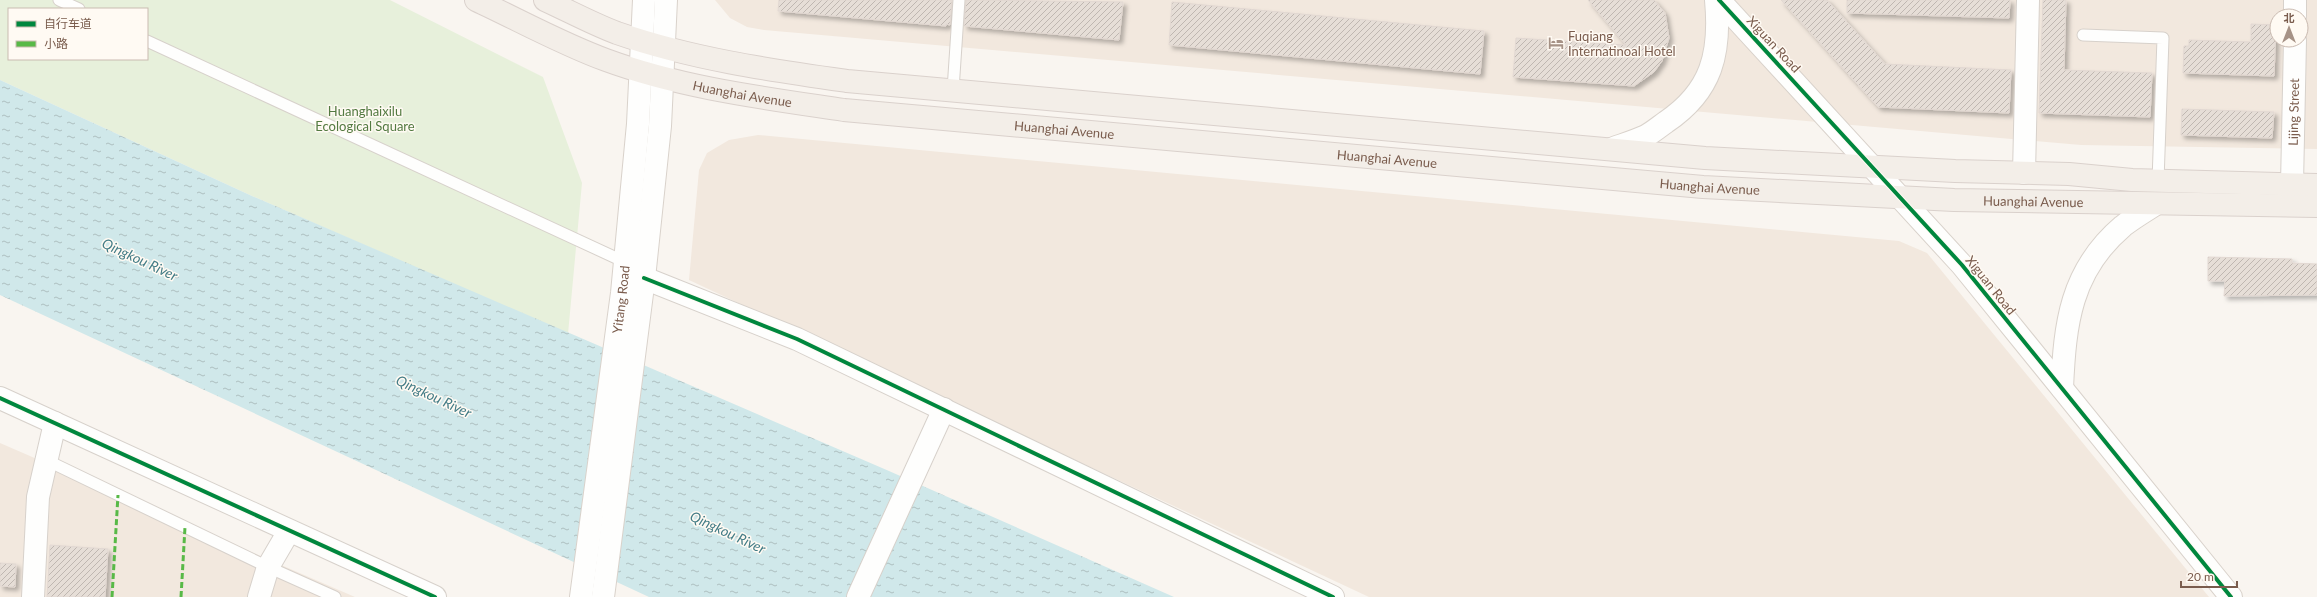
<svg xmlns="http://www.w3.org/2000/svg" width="2317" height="597" font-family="Lato,'Noto Sans SC',sans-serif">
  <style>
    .residential { fill: #f2e8de; fill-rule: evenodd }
    .green { fill: #e7f0db; fill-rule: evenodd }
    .water { fill: url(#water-ripples) }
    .building { fill: url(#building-hatch); stroke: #e2d8d2; filter: url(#shadow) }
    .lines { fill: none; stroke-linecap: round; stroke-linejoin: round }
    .lane-casing { stroke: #d7d1cb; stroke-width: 13 }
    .street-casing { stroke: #d7d1cb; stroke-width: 24 }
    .secondary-casing { stroke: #d9d2cb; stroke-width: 24 }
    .primary-casing { stroke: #dad1cc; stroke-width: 24 }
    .lane { stroke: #fefefd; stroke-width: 11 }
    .street { stroke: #fefefd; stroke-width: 22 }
    .secondary { stroke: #fefefd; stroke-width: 22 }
    .primary { stroke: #f3eee8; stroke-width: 22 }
    .quiet { stroke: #58b947; stroke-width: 3; stroke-dasharray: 6 3; stroke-linecap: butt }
    .cycleway-casing { stroke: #fffaf3; stroke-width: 6 }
    .cycleway { stroke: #00873e; stroke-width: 4 }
    .labels { text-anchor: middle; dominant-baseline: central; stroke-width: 3; stroke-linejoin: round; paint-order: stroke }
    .poi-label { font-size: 13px; fill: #7a5c4d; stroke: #fffaf3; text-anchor: start }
    .street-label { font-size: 13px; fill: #7a5c4d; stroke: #fffaf3 }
    .park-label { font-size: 13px; fill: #537a41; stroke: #fffaf3 }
    .water-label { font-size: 14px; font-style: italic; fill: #437c86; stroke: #fffaf3 }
  </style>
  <defs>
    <pattern id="water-ripples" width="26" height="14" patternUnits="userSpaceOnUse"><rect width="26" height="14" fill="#d0e8ea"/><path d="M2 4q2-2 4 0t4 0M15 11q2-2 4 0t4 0" fill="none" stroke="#aebfc0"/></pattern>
    <pattern id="building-hatch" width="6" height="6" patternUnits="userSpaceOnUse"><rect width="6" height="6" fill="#e6ded7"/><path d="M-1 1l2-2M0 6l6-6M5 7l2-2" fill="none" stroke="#bfb7b1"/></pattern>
    <filter id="shadow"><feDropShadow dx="3.5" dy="3.5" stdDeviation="2" flood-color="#0004"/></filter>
  </defs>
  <rect width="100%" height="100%" fill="#f9f5f0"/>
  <g class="residential">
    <path d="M715 0H2317V149L2081 145 764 30 747 27 730 18ZM2277 16H2301V40H2277Z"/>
    <polygon points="758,135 1899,241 1927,253 2209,597 1369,597 689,280 699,170 707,153 729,140"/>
    <polygon points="0,443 355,597 0,597"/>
  </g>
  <path class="green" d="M0 0H390L543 77 582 183 568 334 252 196 0 80ZM9 9H147V59H9Z"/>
  <polygon class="water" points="0,80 252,196 889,471 1174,597 649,597 0,295"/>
  <g class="building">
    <polygon points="779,0 952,0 950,25 946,24 946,26 778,11"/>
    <polygon points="966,0 1123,2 1119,40 964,26"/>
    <polygon points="1588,0 1654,0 1665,13 1669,38 1662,61 1654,72 1634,86 1513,77 1516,38 1626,45"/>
    <polygon points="1781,0 1827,0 1885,64 2011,70 2009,113 1878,107"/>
    <polygon points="1847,0 2010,0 2009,18 1847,13"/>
    <polygon points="2043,0 2066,0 2064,70 2152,73 2150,117 2039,113"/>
    <polygon points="1172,2 1484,31 1480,74 1169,45"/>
    <polygon points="2251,24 2276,25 2274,76 2183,73 2184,46 2189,46 2189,40 2251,42"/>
    <polygon points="2182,109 2274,112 2272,138 2181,135"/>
    <polygon points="2208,257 2292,259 2292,263 2317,264 2317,295 2224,296 2225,281 2208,281"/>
    <polygon points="50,545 108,549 105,597 47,597"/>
    <polygon points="0,563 16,564 15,587 0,586"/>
  </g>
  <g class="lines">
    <g class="lane-casing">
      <g id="lane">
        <polyline points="59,0 79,9"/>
        <polyline points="2083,35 2163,38 2158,181"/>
        <polyline points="147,41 625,262"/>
        <polyline points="953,90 959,0"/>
        <polyline points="46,460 268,567 335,597"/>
      </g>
    </g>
    <g class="street-casing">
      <g id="street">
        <polyline points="2295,16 2295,0"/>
        <polyline points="2024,173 2028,0"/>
        <path id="s1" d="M2292 184 2295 40"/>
        <polyline points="644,278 797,339 1333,597"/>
        <polyline points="0,398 435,597"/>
        <polyline points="33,597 38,497 55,423"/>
        <polyline points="259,597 268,567 289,531"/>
        <polyline points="858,597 944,409"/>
      </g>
    </g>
    <g class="secondary-casing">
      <g id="secondary">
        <polyline points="1719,0 1962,265 2231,597"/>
        <path d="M1611 149C1622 145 1635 141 1646 136 1653 132 1659 127 1666 122 1712 91 1721 53 1716 0"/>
        <path d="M2062 388C2065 324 2070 271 2123 226 2133 218 2145 211 2156 204"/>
        <path id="s2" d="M581 597 622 293 638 124 644 0"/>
        <polyline points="603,597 644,278 660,126 666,0"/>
      </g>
    </g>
    <g class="primary-casing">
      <g id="primary">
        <path id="s3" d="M476 0C519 20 562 44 606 60 682 88 764 98 844 110L1703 187 1954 200 2317 206"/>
        <path d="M545 0C569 11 593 24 617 33 692 59 770 70 847 81L1705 158 1955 171 2069 174 2132 180 2317 185"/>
      </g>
    </g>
    <use href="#lane" class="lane"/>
    <use href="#street" class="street"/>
    <use href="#secondary" class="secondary"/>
    <use href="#primary" class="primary"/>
    <g class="quiet">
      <polyline points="112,597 118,495"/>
      <polyline points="181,597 185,527"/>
    </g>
    <g class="cycleway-casing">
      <g id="cycleway">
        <polyline points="1719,0 1962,265 2231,597"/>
        <polyline points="644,278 797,339 1333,597"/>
        <polyline points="0,398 435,597"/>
      </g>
    </g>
    <use href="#cycleway" class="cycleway"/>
  </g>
  <defs>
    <g id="hotel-bare" transform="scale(1.2)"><path d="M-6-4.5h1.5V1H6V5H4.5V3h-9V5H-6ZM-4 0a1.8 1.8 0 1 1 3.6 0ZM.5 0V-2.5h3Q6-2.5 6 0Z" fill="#a69286" stroke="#fffaf3" stroke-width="2.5" paint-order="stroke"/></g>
  </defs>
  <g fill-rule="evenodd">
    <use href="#hotel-bare" x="1556" y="43"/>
  </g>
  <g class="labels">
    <g class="poi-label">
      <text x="1568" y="36">Fuqiang<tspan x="1568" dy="15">Internatinoal Hotel</tspan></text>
    </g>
    <g class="street-label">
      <text transform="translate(1774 44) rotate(47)">Xiguan Road</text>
      <text stroke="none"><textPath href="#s3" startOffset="284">Huanghai Avenue</textPath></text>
      <text stroke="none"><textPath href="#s1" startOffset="72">Lijing Street</textPath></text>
      <text stroke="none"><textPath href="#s3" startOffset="608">Huanghai Avenue</textPath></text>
      <text stroke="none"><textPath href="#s3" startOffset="932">Huanghai Avenue</textPath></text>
      <text stroke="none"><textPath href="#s3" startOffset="1256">Huanghai Avenue</textPath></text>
      <text stroke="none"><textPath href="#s3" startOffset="1580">Huanghai Avenue</textPath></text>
      <text transform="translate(1991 285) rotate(51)">Xiguan Road</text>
      <text stroke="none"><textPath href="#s2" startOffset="300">Yitang Road</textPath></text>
    </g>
    <g class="park-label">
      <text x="365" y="111">Huanghaixilu<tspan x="365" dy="15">Ecological Square</tspan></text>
    </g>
    <g class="water-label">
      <text transform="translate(140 259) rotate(25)">Qingkou River</text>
      <text transform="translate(434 396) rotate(25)">Qingkou River</text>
      <text transform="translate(728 532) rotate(25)">Qingkou River</text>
    </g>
  </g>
  <rect x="8" y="8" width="140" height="52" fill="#fffaf3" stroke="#cabbb1"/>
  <rect x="16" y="21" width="20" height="6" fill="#00873e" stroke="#cabbb1"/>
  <text x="44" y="28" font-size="12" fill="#7a5c4d">自行车道</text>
  <rect x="16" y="41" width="20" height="6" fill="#58b947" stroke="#cabbb1"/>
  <text x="44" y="48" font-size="12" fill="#7a5c4d">小路</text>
  <g transform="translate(2289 28)"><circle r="19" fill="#fffaf3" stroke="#cabbb1"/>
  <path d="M0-3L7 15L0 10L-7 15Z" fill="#a69286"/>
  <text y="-6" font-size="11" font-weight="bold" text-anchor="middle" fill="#7a5c4d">北</text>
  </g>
  <path d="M2181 581v6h56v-6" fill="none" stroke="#7a5c4d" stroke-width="2"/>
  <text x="2187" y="581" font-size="12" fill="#7a5c4d" stroke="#fffaf3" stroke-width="3" paint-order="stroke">20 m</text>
</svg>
